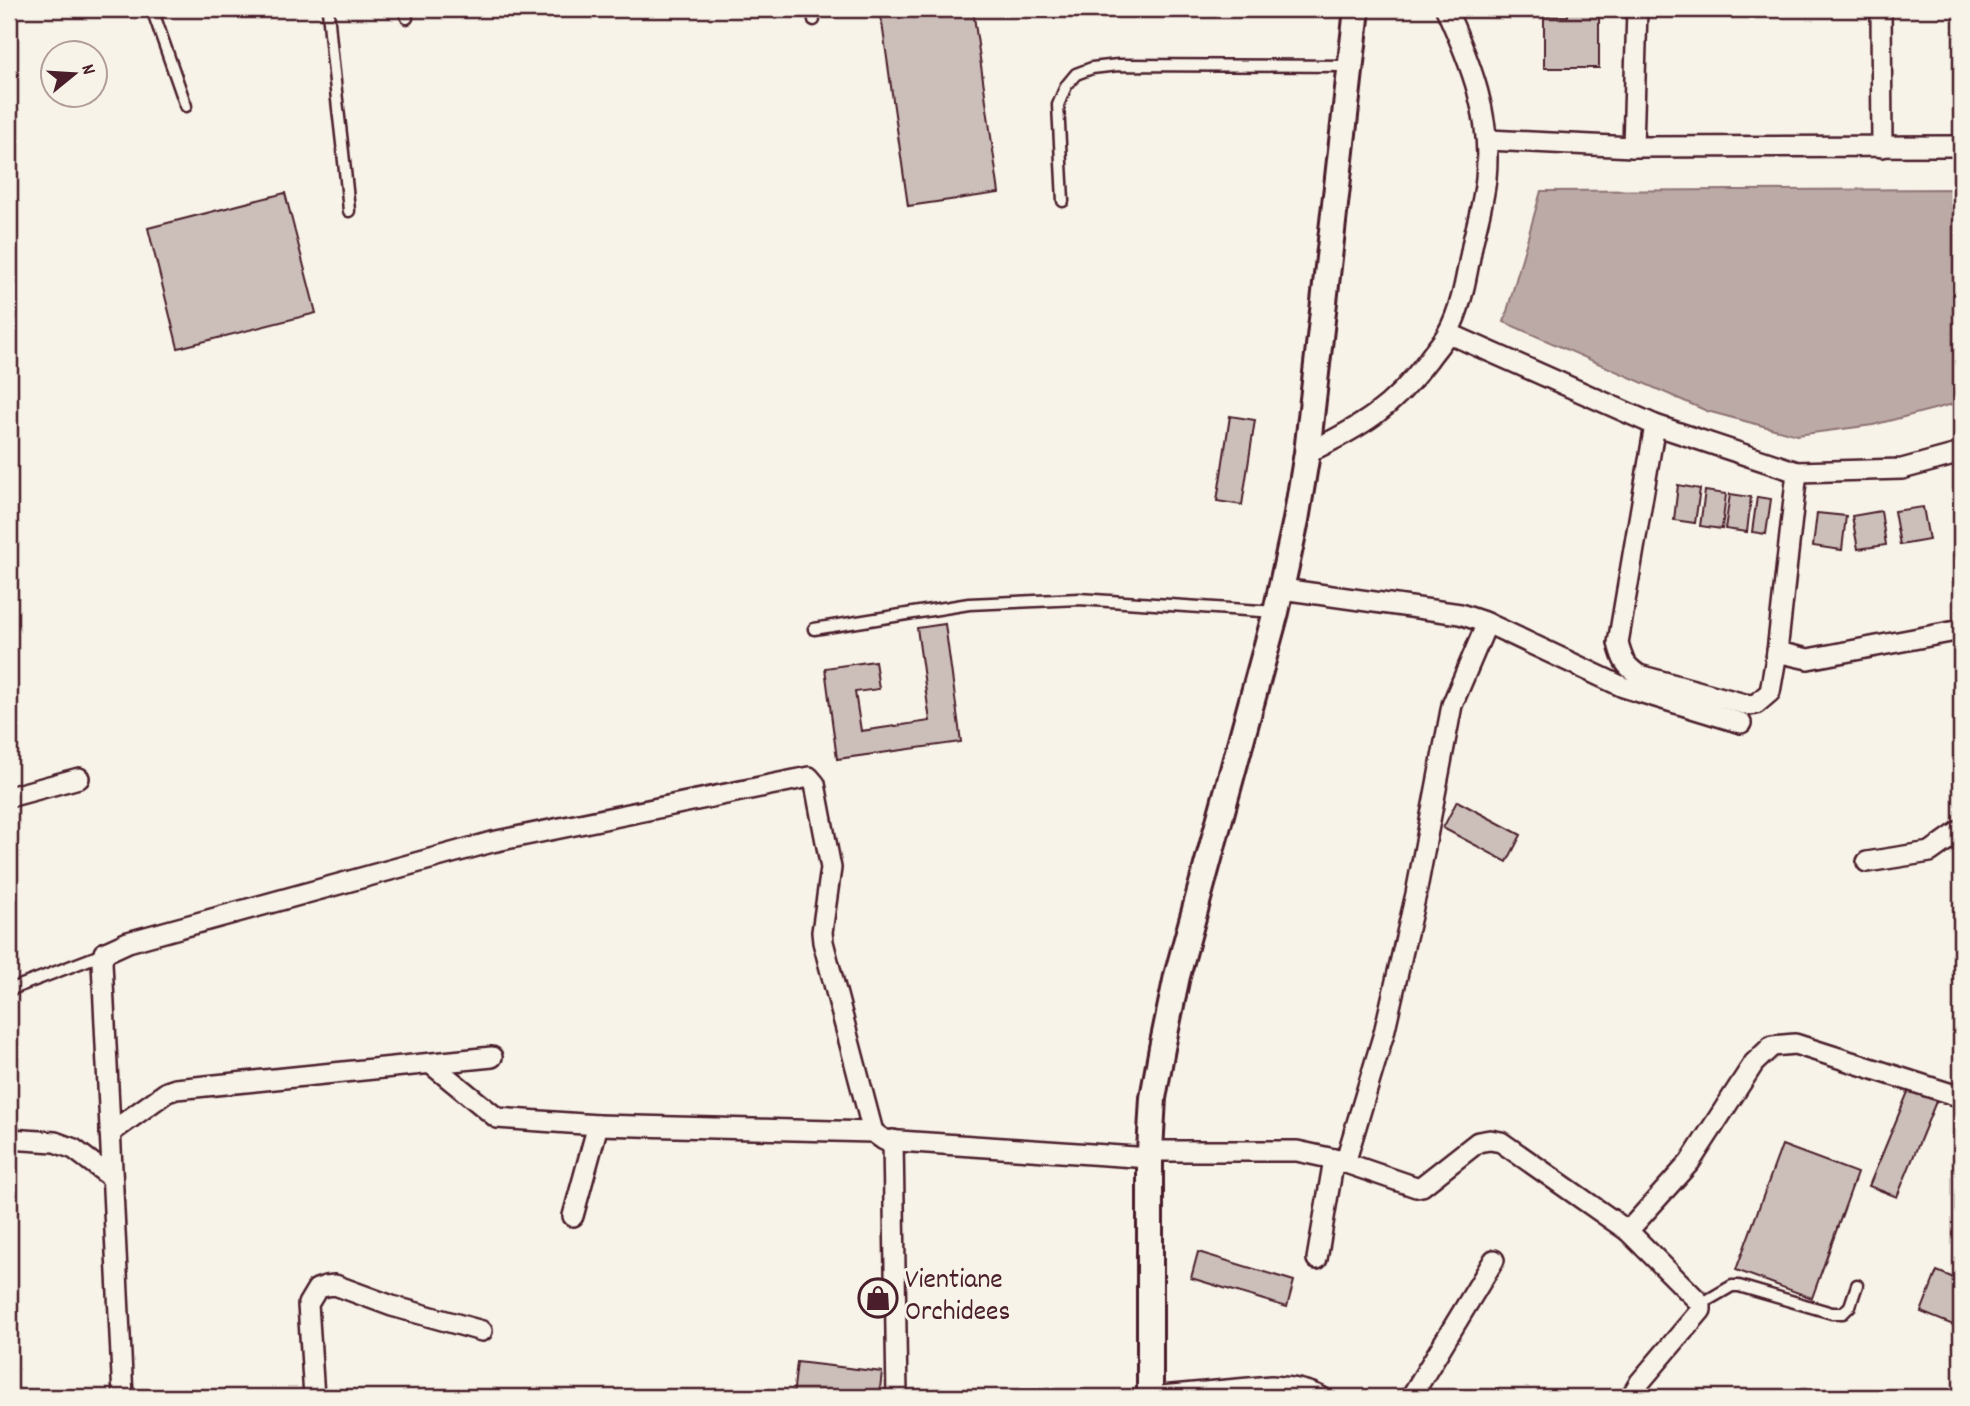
<svg xmlns="http://www.w3.org/2000/svg" width="1970" height="1406" font-family="Dekko,sans-serif">
  <style>
    .water { fill: #bcaaa7; stroke: #8e7275; stroke-width: 2 }
    .building { fill: #ccbfb9; stroke: #4a1f2b; stroke-width: 2 }
    .lines { fill: none; stroke-linecap: round; stroke-linejoin: round }
    .service-casing { stroke: #4a1f2b; stroke-width: 15 }
    .minor-casing { stroke: #4a1f2b; stroke-width: 24 }
    .tertiary-casing { stroke: #4a1f2b; stroke-width: 30 }
    .service { stroke: #f7f3e8; stroke-width: 10 }
    .minor { stroke: #f7f3e8; stroke-width: 19 }
    .tertiary { stroke: #f7f3e8; stroke-width: 24 }
    .labels { text-anchor: middle; dominant-baseline: central; stroke-width: 6; stroke-linejoin: round; paint-order: stroke }
    .poi-label { font-size: 28px; fill: #4a1f2b; stroke: #f7f3e8; text-anchor: start }
  </style>
  <rect width="100%" height="100%" fill="#f7f3e8"/>
  <filter id="ink" filterUnits="userSpaceOnUse"><feTurbulence type="fractalNoise" baseFrequency=".0143" numOctaves="2"/><feDisplacementMap in="SourceGraphic" scale="14" xChannelSelector="R" yChannelSelector="G"/><feConvolveMatrix kernelMatrix="1 2 1 2 8 2 1 2 1" color-interpolation-filters="sRGB"/></filter>
  <g filter="url(#ink)">
    <polygon class="water" points="1961,189 1961,402 1873,425 1797,435 1707,411 1504,322 1541,191"/>
    <g class="building">
      <polygon points="880,9 973,9 999,193 908,206"/>
      <polygon points="1568,9 1599,9 1599,68 1544,68 1544,16 1568,16"/>
      <polygon points="285,193 316,313 178,348 148,228"/>
      <polygon points="1230,416 1255,420 1242,505 1217,501"/>
      <polygon points="1678,485 1700,489 1695,523 1674,520"/>
      <polygon points="1705,491 1726,494 1722,529 1700,526"/>
      <polygon points="1730,494 1751,497 1747,532 1725,529"/>
      <polygon points="1757,497 1771,499 1766,534 1752,532"/>
      <polygon points="1923,507 1929,540 1900,545 1894,511"/>
      <polygon points="1881,511 1886,545 1858,549 1852,516"/>
      <polygon points="1817,513 1846,516 1842,550 1813,546"/>
      <polygon points="945,624 961,742 837,759 825,668 875,661 879,689 855,692 861,731 930,721 917,628"/>
      <polygon points="1457,801 1521,835 1507,862 1443,828"/>
      <polygon points="1910,1087 1937,1099 1897,1197 1869,1186"/>
      <polygon points="1782,1145 1857,1173 1812,1298 1736,1270"/>
      <polygon points="1198,1252 1294,1281 1287,1307 1191,1278"/>
      <polygon points="1937,1271 1961,1281 1961,1305 1953,1325 1921,1312"/>
      <polygon points="797,1362 882,1372 879,1397 793,1397"/>
    </g>
    <g class="lines">
      <g class="service-casing">
        <g id="service">
          <polyline points="152,9 186,106"/>
          <path d="M328 9C333 76 343 143 349 211"/>
          <polyline points="404,9 407,18"/>
          <polyline points="813,9 814,20"/>
          <polyline points="1063,201 1058,105 1066,86 1076,74 1092,68 1118,65 1349,66"/>
          <polyline points="814,629 969,604 1079,599 1276,612"/>
          <polyline points="9,990 103,954"/>
          <polyline points="1701,1304 1732,1286 1739,1286 1832,1313 1843,1313 1850,1306 1857,1285"/>
        </g>
      </g>
      <g class="minor-casing">
        <g id="minor">
          <polyline points="1881,9 1882,147"/>
          <polyline points="1488,140 1633,147 1961,146"/>
          <polyline points="1633,147 1637,9"/>
          <polyline points="1448,333 1655,425 1797,472 1902,469 1961,453"/>
          <path d="M1655 425 1618 643C1622 659 1625 666 1639 675L1748 705 1756 704 1770 692 1777 652 1797 472"/>
          <path d="M1307 453C1361 427 1392 409 1428 360 1434 351 1442 343 1447 334 1463 306 1467 271 1473 241 1478 221 1484 199 1486 178 1492 117 1471 64 1446 9"/>
          <polyline points="1282,589 1460,614 1487,623 1623,687 1741,723"/>
          <polyline points="1777,652 1808,659 1961,630"/>
          <polyline points="9,797 79,778"/>
          <polyline points="1867,862 1930,852 1961,830"/>
          <polyline points="431,1064 497,1118 598,1125"/>
          <polyline points="110,1133 167,1092 176,1089 492,1057"/>
          <polyline points="9,1139 55,1142 74,1149 112,1178"/>
          <polyline points="893,1140 897,1397"/>
          <polyline points="1150,1151 1297,1151 1334,1159 1416,1187 1422,1186 1478,1142 1490,1140 1501,1142 1628,1231 1701,1304 1701,1310 1640,1382 1631,1397"/>
          <polyline points="1345,1163 1384,1033 1416,894 1452,705 1487,623"/>
          <polyline points="573,1216 598,1125 873,1132 884,1140 1150,1158"/>
          <polyline points="1628,1231 1690,1162 1754,1063 1772,1046 1795,1044 1961,1097"/>
          <polyline points="1317,1259 1334,1159"/>
          <polyline points="123,1397 102,962 104,953 128,942 492,842 809,777 815,784 831,868 822,932 823,942 873,1132"/>
          <polyline points="314,1397 308,1304 317,1289 326,1286 335,1285 392,1306 482,1331"/>
          <path d="M1150 1397 1271 1386C1289 1387 1305 1389 1321 1397"/>
          <polyline points="1411,1397 1494,1260"/>
        </g>
      </g>
      <g class="tertiary-casing">
        <polyline id="tertiary" points="1150,1397 1150,1151 1153,1098 1162,1048 1177,976 1276,612 1296,520 1307,453 1357,9"/>
      </g>
      <use href="#service" class="service"/>
      <use href="#minor" class="minor"/>
      <use href="#tertiary" class="tertiary"/>
    </g>
  </g>
  <defs>
    <g id="shop-ring" transform="scale(2.0125)"><circle r="9.5" fill="#f7f3e8" stroke="#4a1f2b" stroke-width="1.5"/><path d="M-5-2.5h2.3a2.7 3.5 0 0 1 5.4 0H5L5.5 6h-11ZM-1.5-2.5h3a1.5 2.3 0 0 0-3 0Z" fill="#4a1f2b"/></g>
  </defs>
  <g fill-rule="evenodd">
    <use href="#shop-ring" x="878" y="1298"/>
  </g>
  <g class="labels">
    <g class="poi-label">
      <text x="905" y="1282">Vientiane<tspan x="905" dy="32">Orchidees</tspan></text>
    </g>
  </g>
  <rect width="1970" height="1406" fill="none" stroke="#f7f3e8" stroke-width="35"/>
  <rect x="18" y="18" width="1935" height="1371" fill="none" stroke="#4a1f2b" stroke-width="2.5" filter="url(#ink)"/>
  <g transform="translate(74 74) rotate(72)"><circle r="33" fill="#f7f3e8" stroke="#b29e9c" stroke-width="2"/>
  <path d="M0-5L12 26L0 18L-12 26Z" fill="#4a1f2b"/>
  <text y="-10" font-size="19" font-weight="bold" text-anchor="middle" fill="#4a1f2b">N</text>
  </g>
</svg>
